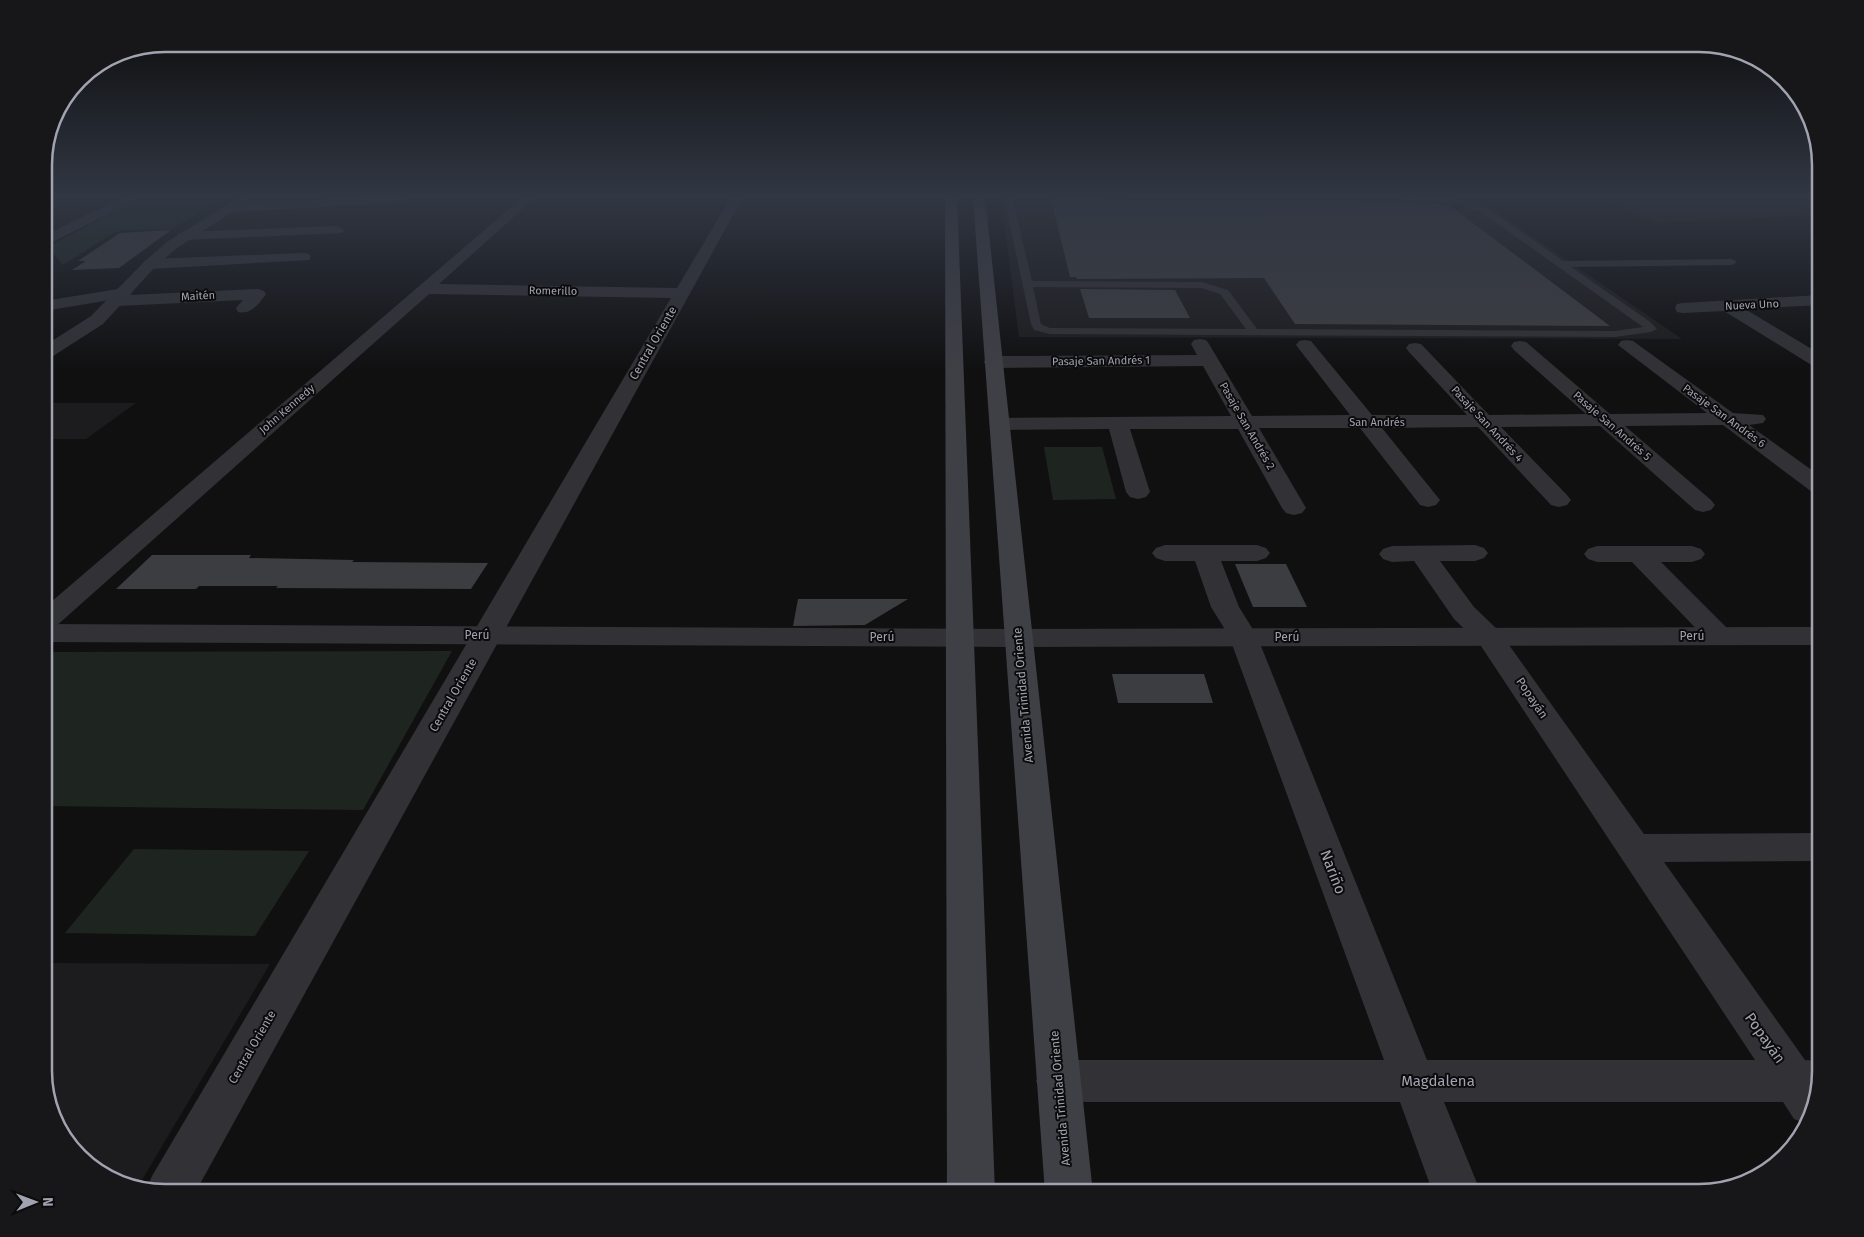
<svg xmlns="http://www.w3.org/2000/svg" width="1864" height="1237" font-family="'Fira Sans',sans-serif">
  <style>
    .built { fill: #1c1c1e }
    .green { fill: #1e2520 }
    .building { fill: #3c3d41 }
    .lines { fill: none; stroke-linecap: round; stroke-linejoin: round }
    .service { fill: #313136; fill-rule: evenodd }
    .minor { fill: #313136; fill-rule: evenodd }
    .tertiary { fill: #313136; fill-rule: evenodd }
    .secondary { fill: #3f3f46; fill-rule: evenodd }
    .labels { text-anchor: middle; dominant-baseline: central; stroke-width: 4; stroke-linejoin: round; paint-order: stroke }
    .far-street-label { font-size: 11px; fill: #a2a3b1; stroke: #0b0b0c }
    .street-label { font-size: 12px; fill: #a2a3b1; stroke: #0b0b0c }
    .near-street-label { font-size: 15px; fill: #a2a3b1; stroke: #0b0b0c }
    .rim { fill: none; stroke: #a2a3b1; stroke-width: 2.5 }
  </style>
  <rect width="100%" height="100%" fill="#101011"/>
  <g class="built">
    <polygon points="1001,197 1475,197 1682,339 1019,337"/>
    <polygon points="1597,197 1815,197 1820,199 1820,215 1656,223"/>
    <polygon points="44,403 136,403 86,439 44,439"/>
    <polygon points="44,963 270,964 139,1185 98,1173 60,1132 44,1079"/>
  </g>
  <g class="green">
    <polygon points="142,197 224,197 172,229 123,230 113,233 63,265 48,247"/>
    <polygon points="1044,447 1102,447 1116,499 1053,500"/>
    <polygon points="452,651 363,810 44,806 44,661 54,652"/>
    <polygon points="134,849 309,851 255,936 65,933"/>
  </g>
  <g class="building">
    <polygon points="1051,199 1404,202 1449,205 1610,326 1295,324 1264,278 1077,279 1076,277 1070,277"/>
    <polygon points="171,230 119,268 72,270 86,261 78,261 120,233"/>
    <polygon points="1080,289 1175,290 1190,318 1089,318"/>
    <polygon points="152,555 251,555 249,558 354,560 352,562 488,563 471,589 276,588 278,586 199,586 196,589 116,589"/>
    <polygon points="1235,564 1286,564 1307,607 1253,607"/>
    <polygon points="798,599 908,599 865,625 793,626"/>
    <polygon points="1112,674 1204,674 1213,703 1118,703"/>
  </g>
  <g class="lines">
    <path class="service" d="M1004 197H1012L1032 281 1202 282 1228 290 1257 329 1615 331 1643 327 1481 212 1455 203 1395 199 1391 197 1456 199 1487 208 1563 261 1732 259 1737 262 1732 265 1571 267 1649 321 1657 329 1651 332 1615 337 1050 334 1034 330 1031 324ZM1033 287 1201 288 1220 294 1246 329 1050 328 1041 324Z"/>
    <g class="minor">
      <polygon points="123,197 138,197 136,200 44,246 44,236"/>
      <polygon points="372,197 406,197 407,199 401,203 230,212 223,208 230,204"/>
      <polygon points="523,197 536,197 439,284 677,288 731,197 743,197 195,1193 166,1193 147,1188 152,1176 671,298 429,294 54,628 44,630 44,608"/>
      <polygon points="337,226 344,230 342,233 184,240 179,239 177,236 179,233 184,232"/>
      <polygon points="304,253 309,254 311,257 309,260 150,269 145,267 142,264 145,261 150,259"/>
      <path d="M124 288 130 290 132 293 130 295 258 289 264 291 266 294C259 304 251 315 238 312L236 308 243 300 117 306 111 304 110 300 44 311V301Z"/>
      <polygon points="1820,295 1820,305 1745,309 1820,354 1820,368 1813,366 1724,311 1683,313 1677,312 1675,308 1677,304 1683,303"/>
      <polygon points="1200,339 1206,340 1209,344 1252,416 1350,415 1296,345 1299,341 1305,340 1311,341 1372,415 1467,415 1409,352 1406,348 1409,344 1415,343 1421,344 1489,415 1586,414 1514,350 1511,346 1514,342 1520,341 1526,342 1610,414 1707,413 1618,345 1621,341 1627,340 1633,341 1733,413 1763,415 1766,419 1763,423 1749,425 1820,476 1820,494 1812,492 1723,425 1625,426 1711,500 1715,505 1711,510 1703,512 1695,510 1600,426 1501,427 1567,495 1571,500 1567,505 1559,507 1551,505 1478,427 1382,428 1440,500 1436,505 1428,507 1420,505 1360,428 1259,428 1306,508 1302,513 1294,515 1286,513 1282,508 1238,429 1130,429 1150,492 1146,497 1138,499 1130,497 1126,492 1109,429 999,430 992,428 989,424 992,420 999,418 1231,416 1203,366 993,368 986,366 984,362 986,358 993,356 1197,355 1191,344 1194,340"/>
      <polygon points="1165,545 1257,545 1266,548 1270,553 1266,558 1257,561 1221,561 1239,607 1257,636 1427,1060 1755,1060 1479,643 1454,619 1414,561 1392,562 1383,559 1379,554 1383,549 1392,546 1475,545 1484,548 1488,553 1484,558 1475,561 1440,561 1474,607 1499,631 1644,834 1820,833 1820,861 1664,862 1805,1060 1820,1061 1820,1072 1804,1123 1794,1119 1783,1102 1444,1102 1481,1193 1433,1193 1400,1102 1058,1102 1043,1096 1036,1081 1043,1066 1058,1060 1384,1060 1229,636 1211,607 1195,561 1165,561 1156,558 1152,553 1156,548"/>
      <polygon points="1597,546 1692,546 1701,549 1705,554 1701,559 1692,562 1661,562 1729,630 1733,636 1729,642 1719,645 1709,642 1632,562 1597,562 1588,559 1584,554 1588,549"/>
    </g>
    <g class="tertiary">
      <polygon points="240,197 255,197 177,248 155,267 103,324 50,358 44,359 44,346 91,316 145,261 167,242"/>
      <polygon points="44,624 1017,629 1820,627 1820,645 1017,647 44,642"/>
    </g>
    <g class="secondary">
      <polygon points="945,197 957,197 995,1193 947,1193"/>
      <polygon points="973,197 985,197 1093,1193 1045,1193"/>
    </g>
  </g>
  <linearGradient id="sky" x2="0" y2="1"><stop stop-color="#090909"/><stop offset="0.53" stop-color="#313743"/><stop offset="1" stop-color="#313743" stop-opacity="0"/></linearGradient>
  <rect width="1864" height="370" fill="url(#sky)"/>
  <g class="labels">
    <g class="far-street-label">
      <text transform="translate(553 291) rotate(1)">Romerillo</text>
      <text transform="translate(198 296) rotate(-3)">Maitén</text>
      <text transform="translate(1752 305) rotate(-3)">Nueva Uno</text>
      <text transform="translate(1101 361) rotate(-1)">Pasaje San Andrés 1</text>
      <text transform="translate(287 409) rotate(-41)">John Kennedy</text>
      <text transform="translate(1724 416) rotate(36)">Pasaje San Andrés 6</text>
      <text x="1377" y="422">San Andrés</text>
      <text transform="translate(1487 424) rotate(47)">Pasaje San Andrés 4</text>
      <text transform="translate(1247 426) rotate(60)">Pasaje San Andrés 2</text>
      <text transform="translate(1612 426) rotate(41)">Pasaje San Andrés 5</text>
    </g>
    <g class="street-label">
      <text transform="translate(653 343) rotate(-60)">Central Oriente</text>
      <text x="477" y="635">Perú</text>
      <text x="1692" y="636">Perú</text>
      <text x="882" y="637">Perú</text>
      <text x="1287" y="637">Perú</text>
      <text transform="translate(453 695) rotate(-60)">Central Oriente</text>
      <text transform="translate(1023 695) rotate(-95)">Avenida Trinidad Oriente</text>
      <text transform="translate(1532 698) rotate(56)">Popayán</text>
      <text transform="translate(252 1047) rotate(-60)">Central Oriente</text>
      <text transform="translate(1060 1098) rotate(-95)">Avenida Trinidad Oriente</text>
    </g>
    <g class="near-street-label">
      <text transform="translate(1333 872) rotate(69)">Nariño</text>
      <text transform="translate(1765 1038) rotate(55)">Popayán</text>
      <text x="1438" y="1081">Magdalena</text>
    </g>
  </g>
  <path d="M0 0H1864V1237H0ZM165 52H1699A113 113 0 0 1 1812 165V1071A113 113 0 0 1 1699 1184H165A113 113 0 0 1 52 1071V165A113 113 0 0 1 165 52Z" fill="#171719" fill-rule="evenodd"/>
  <path class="rim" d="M165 52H1699A113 113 0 0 1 1812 165V1071A113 113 0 0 1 1699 1184H165A113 113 0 0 1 52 1071V165A113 113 0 0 1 165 52Z"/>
  <g transform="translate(35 1202) rotate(89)" stroke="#0b0b0c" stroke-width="4" paint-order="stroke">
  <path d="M0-4L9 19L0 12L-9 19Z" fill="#a2a3b1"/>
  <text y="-8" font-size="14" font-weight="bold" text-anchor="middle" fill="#a2a3b1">N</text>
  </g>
</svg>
